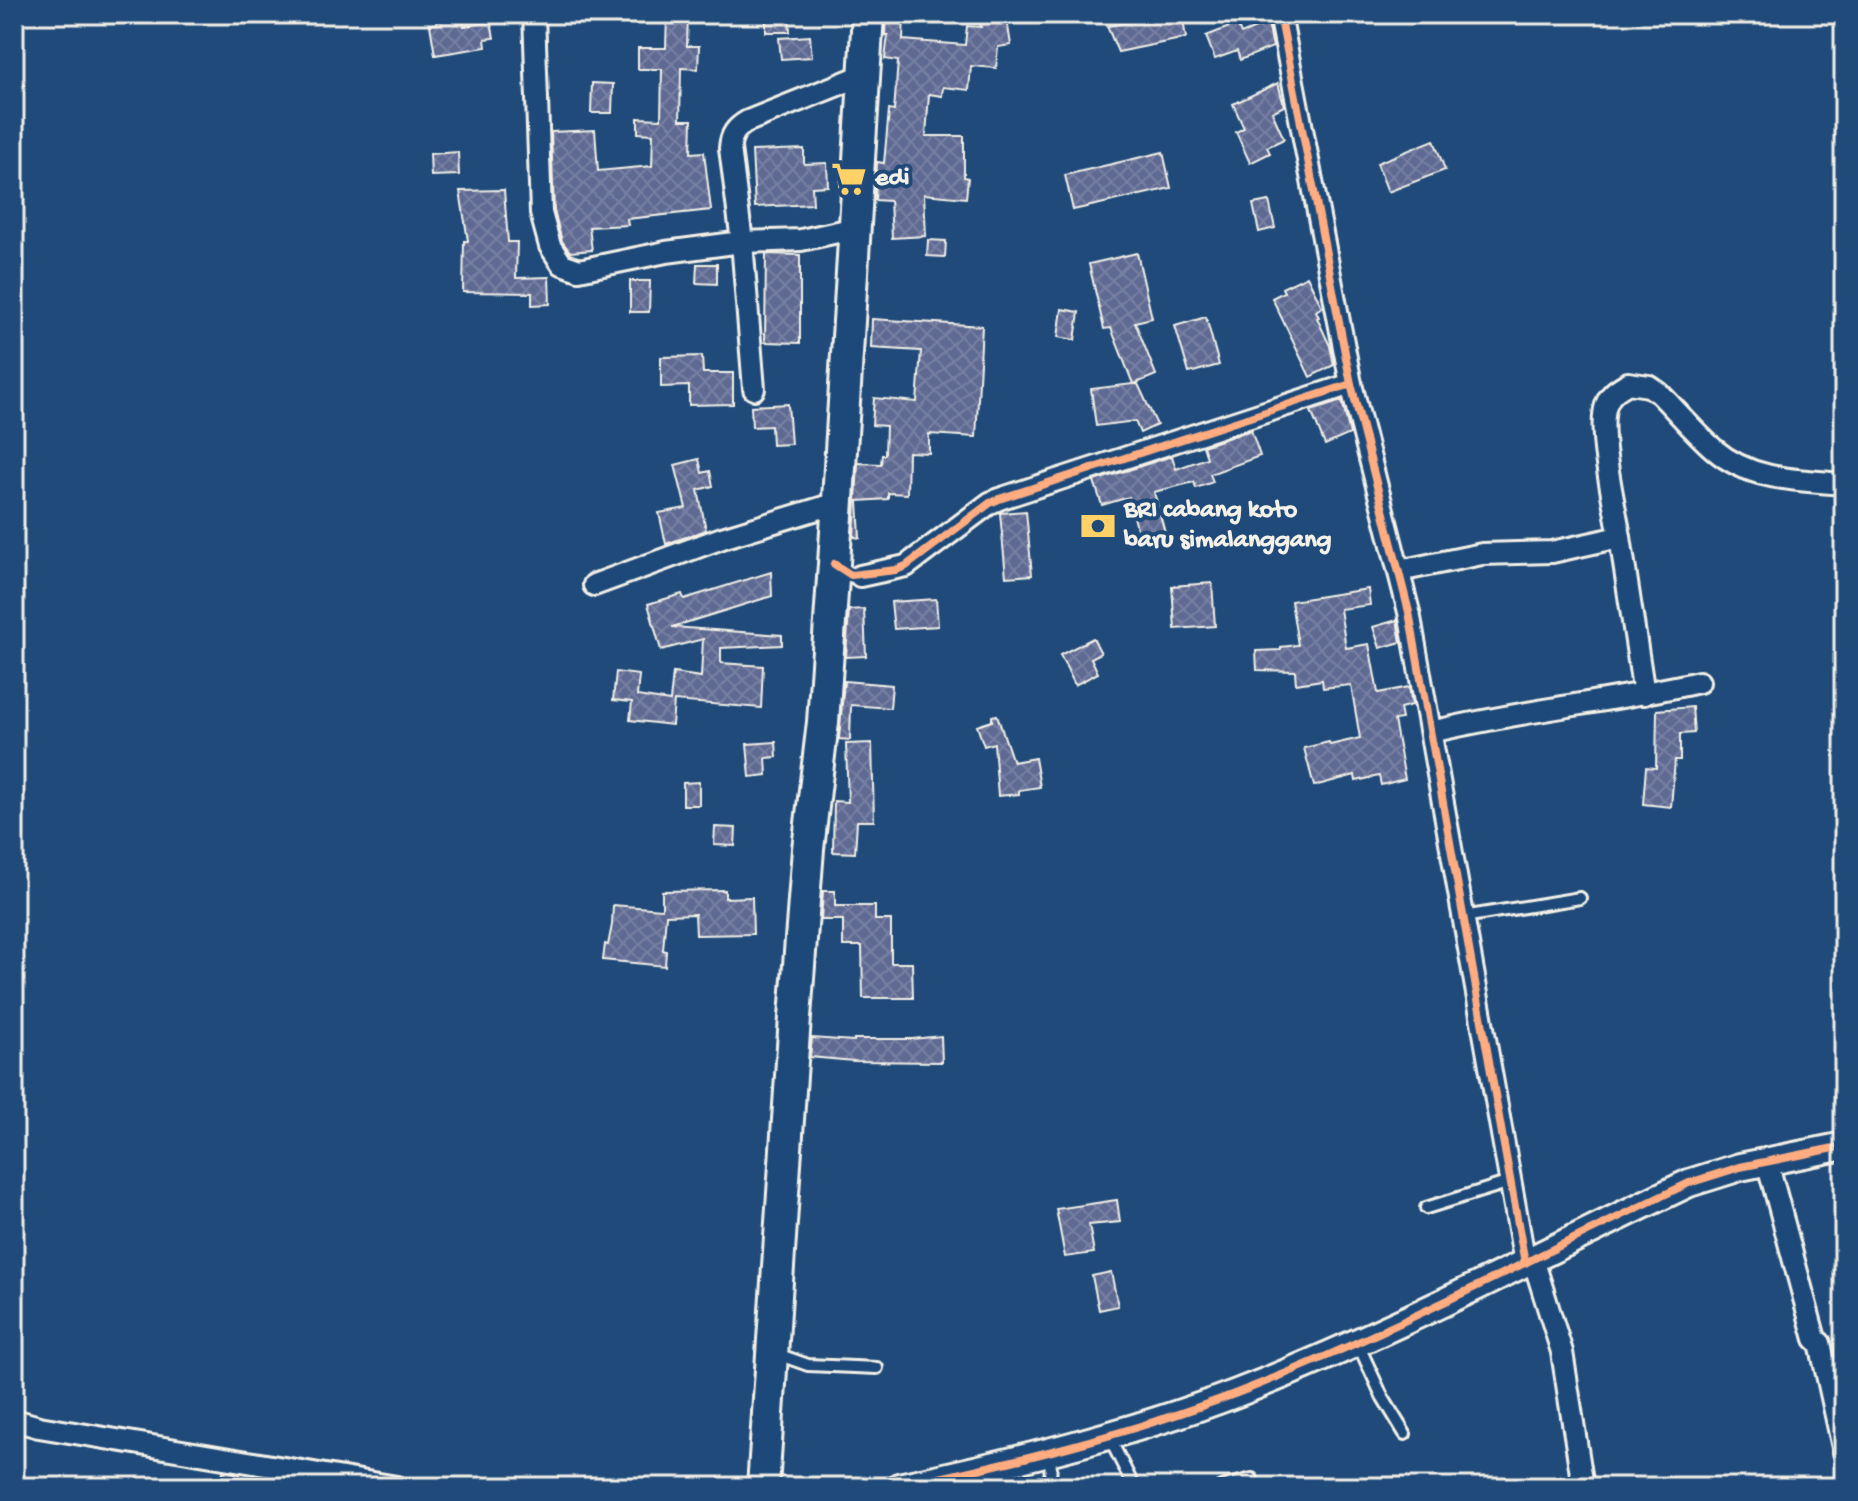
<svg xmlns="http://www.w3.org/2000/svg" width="1858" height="1501" font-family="'Gochi Hand',sans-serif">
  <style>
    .building { fill: url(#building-cross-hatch); stroke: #f4f1e8; stroke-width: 2 }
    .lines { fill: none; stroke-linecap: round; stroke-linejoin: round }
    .service-casing { stroke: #f4f1e8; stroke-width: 16 }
    .minor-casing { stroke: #f4f1e8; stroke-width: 26 }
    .tertiary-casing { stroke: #f4f1e8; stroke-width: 32 }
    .secondary-casing { stroke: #f4f1e8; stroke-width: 36 }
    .service { stroke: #1f4a7a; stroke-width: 10 }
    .minor { stroke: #1f4a7a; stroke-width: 20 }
    .tertiary { stroke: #1f4a7a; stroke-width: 26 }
    .secondary { stroke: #1f4a7a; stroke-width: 30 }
    .cycleway-casing { stroke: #1f4a7a; stroke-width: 13 }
    .cycleway { stroke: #ffac80; stroke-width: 8 }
    .labels { text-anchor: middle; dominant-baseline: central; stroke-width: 8; stroke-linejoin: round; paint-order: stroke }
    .poi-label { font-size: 26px; font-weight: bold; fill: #f4f1e8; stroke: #1f4a7a; text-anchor: start }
  </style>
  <defs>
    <pattern id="building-cross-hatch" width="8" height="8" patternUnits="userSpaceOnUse" patternTransform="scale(2)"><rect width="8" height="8" fill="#5f6a93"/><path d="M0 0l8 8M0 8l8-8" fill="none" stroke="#7780a2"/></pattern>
  </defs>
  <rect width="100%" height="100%" fill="#1f4a7a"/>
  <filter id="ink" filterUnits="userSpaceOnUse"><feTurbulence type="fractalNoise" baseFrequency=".0125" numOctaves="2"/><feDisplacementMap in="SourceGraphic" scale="16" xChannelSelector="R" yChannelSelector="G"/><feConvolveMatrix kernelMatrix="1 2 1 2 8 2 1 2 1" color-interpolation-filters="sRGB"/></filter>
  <g filter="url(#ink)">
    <g class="building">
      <polygon points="436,14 462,14 464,26 491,22 494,38 485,39 486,47 435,55 430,25 437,24"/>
      <polygon points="667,14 688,14 687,46 699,46 698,69 681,68 680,120 692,120 691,153 704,152 711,210 627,219 628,225 589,227 592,250 570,252 562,241 554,211 551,132 595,130 598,171 652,166 653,134 638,133 638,118 661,119 662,69 638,69 638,48 666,48"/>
      <polygon points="766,14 789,14 790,32 766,32"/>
      <polygon points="886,14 904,14 903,40 965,45 967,26 981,27 979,14 1006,14 1011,45 998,47 996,68 971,66 969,90 943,87 942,96 929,94 926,136 964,136 964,177 968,178 966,198 924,194 926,236 892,238 890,201 875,200 877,162 884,163 889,110 894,111 898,61 885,59 888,35 885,35"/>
      <polygon points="1155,14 1175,14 1176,21 1183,20 1186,38 1118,52 1107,26 1156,18"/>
      <polygon points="1268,23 1273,47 1240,60 1237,51 1215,59 1206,36 1237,24 1241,34"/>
      <polygon points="810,36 812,57 781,59 779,38"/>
      <polygon points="592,83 613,84 612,113 591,113"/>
      <polygon points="1278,83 1284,106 1272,112 1284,139 1267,147 1270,153 1250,163 1236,132 1244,128 1233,104"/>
      <polygon points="1434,140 1445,170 1388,192 1377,163"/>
      <polygon points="804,149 804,164 827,163 828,186 812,187 813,204 755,207 752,151"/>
      <polygon points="458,152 459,175 431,176 430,154"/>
      <polygon points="1163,152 1171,188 1073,210 1065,175"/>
      <polygon points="504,190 508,242 517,242 516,278 549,277 550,304 532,305 532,293 463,292 464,241 468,241 460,191"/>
      <polygon points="1269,201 1275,228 1259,232 1253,204"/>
      <polygon points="928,240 946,241 945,257 927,256"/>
      <polygon points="1137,253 1152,318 1135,322 1156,375 1134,384 1138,384 1157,425 1140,433 1135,421 1096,426 1091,389 1133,384 1111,328 1104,329 1089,264"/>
      <polygon points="766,254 800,255 800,343 765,342"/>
      <polygon points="697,264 717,264 717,284 696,283"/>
      <polygon points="1307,276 1322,307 1316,311 1319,317 1317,318 1330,346 1334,365 1310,377 1272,298 1284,292 1282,288"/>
      <polygon points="630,281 650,281 649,312 630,312"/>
      <polygon points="1062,309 1079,312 1075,340 1058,337"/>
      <polygon points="1206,317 1219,365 1189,373 1175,326"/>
      <polygon points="872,319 982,326 976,437 929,434 929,453 908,452 907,494 888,493 888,499 858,501 860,538 854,537 858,463 881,464 882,455 885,455 886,426 872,425 874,398 917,402 921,351 871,348"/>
      <polygon points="702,356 703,373 733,373 733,404 689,405 689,386 661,387 661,357"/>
      <polygon points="1342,401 1350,434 1325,445 1311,411"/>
      <polygon points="788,404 791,444 772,445 771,426 752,427 751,406"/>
      <polygon points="1251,430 1260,456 1210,474 1213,482 1196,488 1194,482 1154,492 1165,533 1140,540 1129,497 1102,505 1094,481 1172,456 1176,469 1207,458 1203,446"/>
      <polygon points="699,459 702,473 710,471 713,486 698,490 706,530 666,544 659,513 686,508 675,465"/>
      <polygon points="1026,511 1032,575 1006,577 1000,513"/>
      <polygon points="771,572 772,596 672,627 782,635 782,645 721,648 721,663 763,666 761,708 674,701 672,725 630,720 632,702 613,700 616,672 639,675 637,696 670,701 673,673 701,677 703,639 661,650 648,604 682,594 684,599"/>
      <polygon points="1212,583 1215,626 1175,629 1172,586"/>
      <polygon points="1368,589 1370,605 1340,609 1346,648 1369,644 1378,693 1409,687 1412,705 1400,708 1402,719 1394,720 1405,779 1381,785 1379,776 1356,781 1355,775 1314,786 1304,748 1329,742 1330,745 1360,738 1351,685 1323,688 1322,680 1296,684 1295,671 1257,670 1256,651 1281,650 1281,647 1298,645 1291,601"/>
      <polygon points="936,599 938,626 894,629 891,602"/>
      <polygon points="864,609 866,656 846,657 849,610"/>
      <polygon points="1397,620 1401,642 1380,648 1373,627"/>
      <polygon points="1093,638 1101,653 1091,658 1098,673 1075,685 1060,655"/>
      <polygon points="844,681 892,685 890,708 851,705 850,740 839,739"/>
      <polygon points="1692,707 1694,733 1680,734 1680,760 1675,760 1671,807 1643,804 1646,767 1656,768 1657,710"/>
      <polygon points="997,715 1013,762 1035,758 1040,787 1019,790 1019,794 998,796 994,743 984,746 977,726 992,721 992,716"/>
      <polygon points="776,742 777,757 766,758 767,775 750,777 747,744"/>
      <polygon points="872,743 874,821 857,821 855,853 833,852 834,801 848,802 846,744"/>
      <polygon points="699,782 699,805 683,805 683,783"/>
      <polygon points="715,827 736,828 735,846 714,845"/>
      <polygon points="725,890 725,898 752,897 753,934 696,935 695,914 666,915 663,950 666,951 665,966 603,960 605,944 608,945 612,925 613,905 662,909 662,891"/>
      <polygon points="823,891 835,891 835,906 875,906 875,920 891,920 891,963 912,963 913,998 863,998 862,946 843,946 843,920 821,920"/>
      <polygon points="941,1036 942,1062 854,1061 810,1057 812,1038 854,1041 854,1039 912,1039"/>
      <polygon points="1117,1200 1120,1222 1089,1225 1094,1253 1065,1257 1056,1209"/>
      <polygon points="1111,1272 1118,1306 1099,1310 1092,1276"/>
      <polygon points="223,1471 240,1474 238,1487 221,1487"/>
    </g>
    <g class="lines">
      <g class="service-casing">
        <g id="service">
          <polyline points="1463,917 1580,898"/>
          <polyline points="1426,1208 1510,1182"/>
          <polyline points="1358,1344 1382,1396 1405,1434"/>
          <polyline points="777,1354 808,1365 877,1368"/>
          <polyline points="1109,1437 1134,1487"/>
          <polyline points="1050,1487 1051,1453"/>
          <polyline points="1221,1487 1252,1479"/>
        </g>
      </g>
      <g class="minor-casing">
        <g id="minor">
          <polyline points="534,14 541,213 550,246 562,264 579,270 666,252 742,242 801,240 856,228"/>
          <polyline points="1280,14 1351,384 1409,612 1525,1263"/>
          <path d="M754 389 742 242 730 148C731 134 736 128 748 121L863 75"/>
          <path d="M1620 537C1615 506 1597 432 1606 405 1610 393 1618 389 1628 383L1649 386 1659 393C1678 412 1695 433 1715 450 1751 481 1800 480 1844 484"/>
          <polyline points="1399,571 1482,554 1552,552 1620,537 1644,694"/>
          <polyline points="860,576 906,566 990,503 999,499 1351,384"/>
          <polyline points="594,585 722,538 837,503"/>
          <path d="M1431 732C1519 711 1610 702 1699 682"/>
          <polyline points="1767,1161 1815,1339 1820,1343 1844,1452"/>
          <polyline points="1533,1259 1562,1352 1583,1487"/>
          <polyline points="14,1420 39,1427 397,1487"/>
        </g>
      </g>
      <g class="tertiary-casing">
        <path id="tertiary" d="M899 1487C1014 1462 1127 1435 1237 1393 1392 1333 1539 1254 1689 1183L1740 1167 1844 1146"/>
      </g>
      <g class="secondary-casing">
        <polyline id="secondary" points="763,1487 795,1017 808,849 823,722 834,564 868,14"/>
      </g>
      <use href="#service" class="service"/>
      <use href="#minor" class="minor"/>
      <use href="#tertiary" class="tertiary"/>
      <use href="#secondary" class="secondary"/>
      <g class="cycleway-casing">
        <g id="cycleway">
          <polyline points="1280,14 1351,384 1409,612 1525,1263"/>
          <polyline points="834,564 851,575 896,570 906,566 990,503 999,499 1351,384"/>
          <path d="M899 1487C1014 1462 1127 1435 1237 1393 1392 1333 1539 1254 1689 1183L1740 1167 1844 1146"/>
        </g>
      </g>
      <use href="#cycleway" class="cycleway"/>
    </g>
  </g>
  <defs>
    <g id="supermarket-bare" transform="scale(2.76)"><path d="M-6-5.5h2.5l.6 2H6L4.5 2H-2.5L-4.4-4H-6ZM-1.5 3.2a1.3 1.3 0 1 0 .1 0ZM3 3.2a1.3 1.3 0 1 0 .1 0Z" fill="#ffd166" stroke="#1f4a7a" stroke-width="2.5" paint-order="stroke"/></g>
    <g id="bank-bare" transform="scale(2.76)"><path d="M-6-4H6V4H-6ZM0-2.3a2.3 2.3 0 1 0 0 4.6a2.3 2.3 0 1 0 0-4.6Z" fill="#ffd166" stroke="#1f4a7a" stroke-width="2.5" paint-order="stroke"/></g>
  </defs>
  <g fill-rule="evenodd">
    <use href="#supermarket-bare" x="849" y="179"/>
    <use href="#bank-bare" x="1098" y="526"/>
  </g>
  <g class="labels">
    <g class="poi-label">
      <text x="875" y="179">edi</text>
      <text x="1124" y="511">BRI cabang koto<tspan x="1124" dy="30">baru simalanggang</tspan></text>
    </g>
  </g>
  <rect width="1858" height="1501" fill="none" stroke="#1f4a7a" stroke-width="48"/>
  <rect x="24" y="24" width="1810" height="1453" fill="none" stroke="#f4f1e8" stroke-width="3" filter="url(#ink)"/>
</svg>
